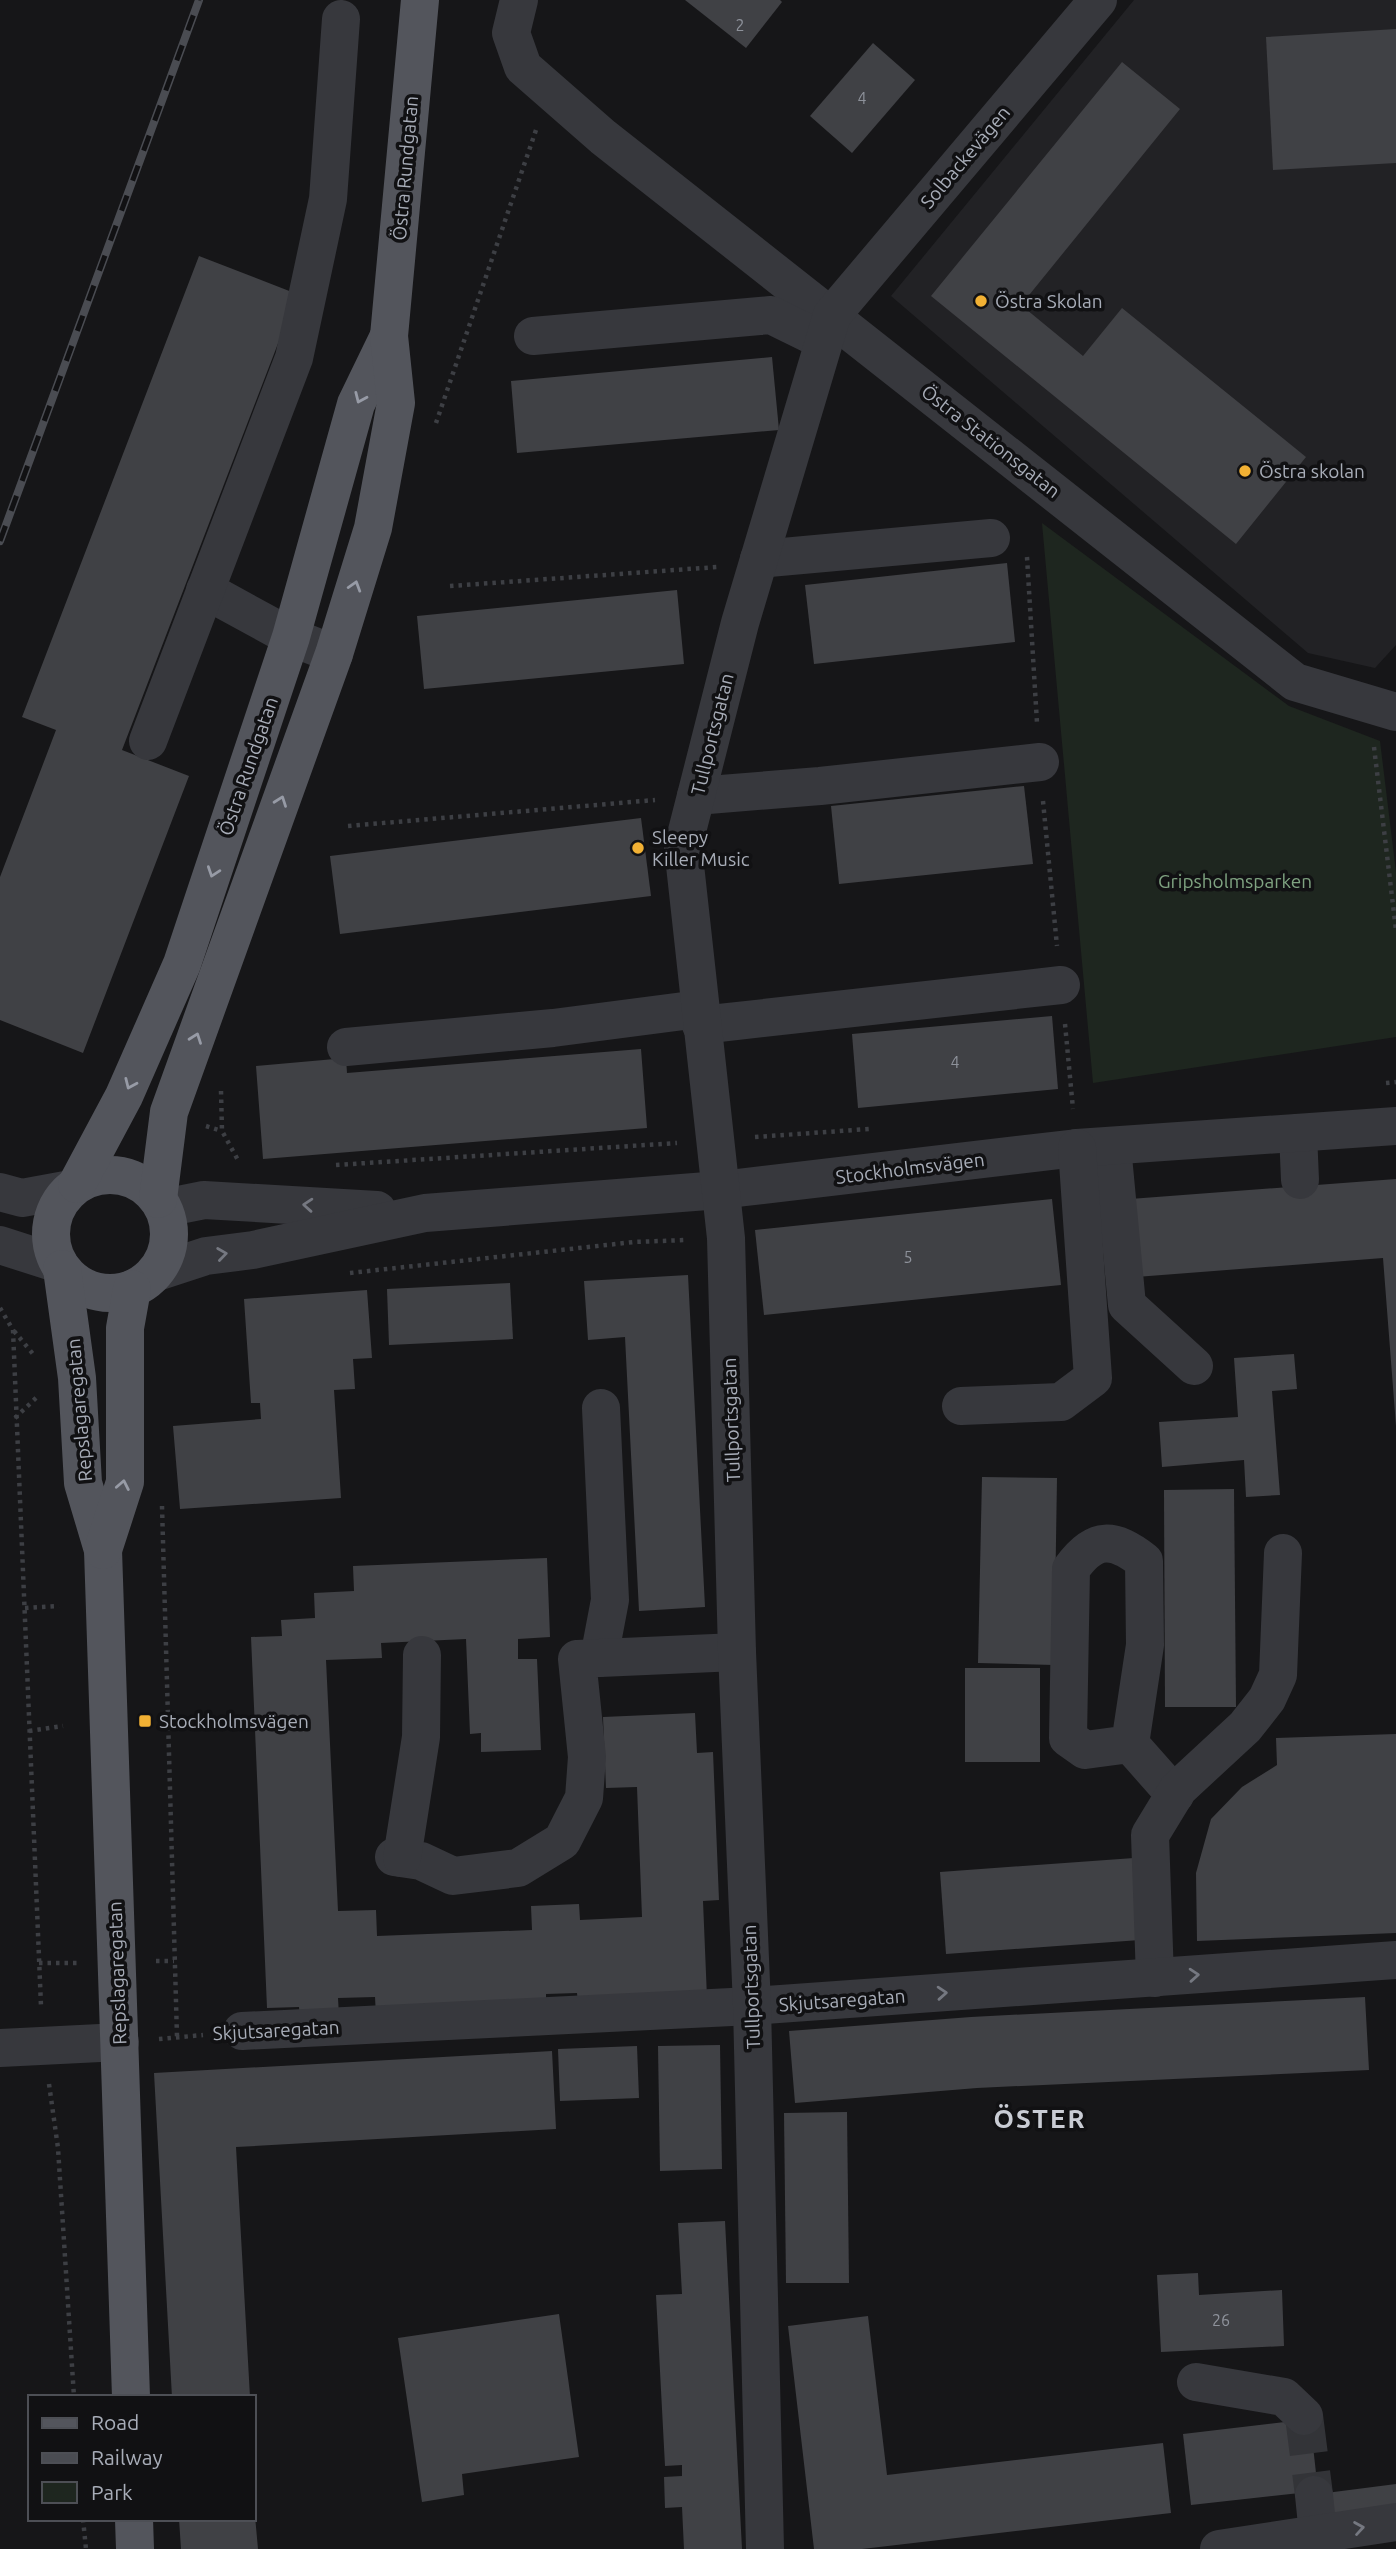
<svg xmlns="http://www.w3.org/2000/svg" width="1396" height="2549" font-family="Ubuntu,sans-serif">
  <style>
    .built { fill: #222225 }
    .green { fill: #1e261f }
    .building { fill: #404145 }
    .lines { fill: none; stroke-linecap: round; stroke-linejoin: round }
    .minor-tunnel { stroke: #333438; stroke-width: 38; stroke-dasharray: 38 19; stroke-linecap: butt }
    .path { stroke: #3d3f44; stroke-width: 4.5; stroke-dasharray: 3.5 5; stroke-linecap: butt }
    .minor { stroke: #37383d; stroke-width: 38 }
    .major { stroke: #53555c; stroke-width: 38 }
    .rail-casing { stroke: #4a4c52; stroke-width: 8 }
    .rail { stroke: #111113; stroke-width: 5; stroke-dasharray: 16; stroke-linecap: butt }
    .oneway { stroke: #979ba6 }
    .oneway2 { stroke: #757881 }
    .poi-dot { fill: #f2b134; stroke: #111113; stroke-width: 2.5 }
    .labels { text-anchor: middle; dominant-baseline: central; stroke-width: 7; stroke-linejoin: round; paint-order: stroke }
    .number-label { font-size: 16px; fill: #8e929b }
    .street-label { font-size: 19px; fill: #a8adb8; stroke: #111113 }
    .poi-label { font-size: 19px; fill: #a8adb8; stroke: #111113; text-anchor: start }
    .park-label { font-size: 19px; fill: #7fa381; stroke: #111113 }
    .district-label { font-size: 26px; font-weight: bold; letter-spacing: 2px; fill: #c9ccd4; stroke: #111113 }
  </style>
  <rect width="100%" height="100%" fill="#161618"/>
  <polygon class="built" points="1134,0 1396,0 1396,645 1375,668 1308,653 891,296"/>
  <polygon class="green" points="1042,523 1289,706 1380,741 1396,872 1396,1037 1093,1083"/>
  <g class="building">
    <polygon points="685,0 780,0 782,2 746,48"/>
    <polygon points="1396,29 1396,163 1273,170 1266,37"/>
    <polygon points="873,43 915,80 852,153 810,116"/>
    <polygon points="1122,62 1180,109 1021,305 1083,356 1122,308 1306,457 1236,544 931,296"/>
    <polygon points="199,256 297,294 122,750 189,776 83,1053 0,1020 0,877 56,730 22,717"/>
    <polygon points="772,357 779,430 517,453 511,381"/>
    <polygon points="1007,563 1015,642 814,664 805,585"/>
    <polygon points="677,590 684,664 424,689 417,616"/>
    <polygon points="1024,786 1033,864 839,884 831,806"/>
    <polygon points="641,818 651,896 340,934 330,856"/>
    <polygon points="1052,1016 1058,1089 858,1108 852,1034"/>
    <polygon points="641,1049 647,1128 263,1159 256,1066 346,1058 347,1073"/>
    <polygon points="1396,1179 1396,1426 1383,1258 1136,1277 1130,1199"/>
    <polygon points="1052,1199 1061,1285 764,1315 755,1230"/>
    <polygon points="688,1275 705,1607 639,1611 625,1337 588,1340 584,1281"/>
    <polygon points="510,1283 513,1339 389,1345 387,1289"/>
    <polygon points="367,1290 372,1358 353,1359 355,1389 334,1390 341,1498 180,1509 173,1426 261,1419 260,1403 251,1403 244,1299"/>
    <polygon points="1294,1354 1297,1389 1272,1391 1280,1495 1246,1497 1244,1460 1162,1467 1159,1422 1238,1417 1234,1358"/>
    <polygon points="982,1477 1057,1478 1054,1665 978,1663"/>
    <polygon points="1234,1489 1236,1707 1165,1707 1164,1490"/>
    <polygon points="547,1558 550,1637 518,1639 518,1659 537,1659 541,1750 481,1752 481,1733 470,1734 466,1639 381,1643 382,1658 326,1660 338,1911 376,1910 377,1936 532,1930 531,1906 579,1904 580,1920 642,1917 637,1787 606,1788 603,1717 695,1713 697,1753 713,1752 719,1900 703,1901 707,1998 578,2003 577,1993 546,1994 546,2008 376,2016 375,1997 338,1998 339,2016 300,2018 299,2007 267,2008 251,1637 282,1636 281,1620 315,1618 314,1593 354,1591 353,1566"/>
    <rect x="965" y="1668" width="75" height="94"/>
    <polygon points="1396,1734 1396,1933 1197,1941 1196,1873 1211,1819 1242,1787 1277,1765 1276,1738"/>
    <polygon points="1134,1858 1140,1940 946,1954 940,1872"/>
    <polygon points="1365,1997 1369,2070 977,2088 795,2103 789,2031 971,2017"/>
    <polygon points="720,2045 722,2169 660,2171 658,2046"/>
    <polygon points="637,2046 639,2098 560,2101 558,2049"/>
    <polygon points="552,2051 556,2129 236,2147 250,2397 172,2397 154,2073"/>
    <polygon points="847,2112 849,2283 786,2283 784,2113"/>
    <polygon points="725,2221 742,2549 684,2549 682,2507 665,2508 664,2477 682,2476 682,2465 665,2466 656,2295 682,2294 678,2223"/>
    <polygon points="1198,2273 1199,2295 1282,2290 1284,2346 1161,2352 1157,2275"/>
    <polygon points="559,2314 579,2457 462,2474 464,2495 422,2502 398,2338"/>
    <polygon points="868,2316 887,2475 1163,2443 1171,2513 862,2549 814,2549 788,2326"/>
    <polygon points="1310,2419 1318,2491 1191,2505 1183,2434"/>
    <polygon points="1396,2484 1396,2516 1330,2525 1326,2493"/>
    <polygon points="254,2505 258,2549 181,2549 179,2519 254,2519"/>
  </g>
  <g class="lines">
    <polyline class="minor-tunnel" points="1304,2416 1314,2495"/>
    <g class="path">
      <polyline points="436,423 536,130"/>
      <polyline points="1027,557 1037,723"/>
      <polyline points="450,586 717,567"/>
      <polyline points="1374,747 1396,930"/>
      <polyline points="1043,801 1057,946"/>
      <polyline points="348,826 655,800"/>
      <polyline points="1065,1024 1073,1109"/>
      <polyline points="1386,1083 1396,1082"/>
      <polyline points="221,1091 222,1131 239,1162"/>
      <polyline points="206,1126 222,1131"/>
      <polyline points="755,1137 869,1129"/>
      <polyline points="336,1165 677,1143"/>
      <polyline points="350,1273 634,1242 686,1240"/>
      <polyline points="0,1308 13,1330 41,2006"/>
      <polyline points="14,1331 33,1354"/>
      <polyline points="15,1418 37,1397"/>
      <polyline points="162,1506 177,2037"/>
      <polyline points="25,1608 59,1606"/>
      <polyline points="29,1731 63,1726"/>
      <polyline points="156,1961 174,1961"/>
      <polyline points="39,1963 77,1963"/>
      <polyline points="159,2039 203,2035"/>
      <polyline points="49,2084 58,2148 74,2397"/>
      <polyline points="83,2519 86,2549"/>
    </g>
    <g class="minor">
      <polyline points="519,0 511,33 523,67 603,137 1295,682 1396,712"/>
      <polyline points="533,336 771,315 824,341"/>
      <polyline points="759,559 991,538"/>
      <polyline points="205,590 291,637 334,654"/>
      <polyline points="148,741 294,358 328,199 341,19"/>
      <polyline points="696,796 820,786 1040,762"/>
      <polyline points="701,1025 1061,985"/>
      <polyline points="346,1047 553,1028 699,1009"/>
      <polyline points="1298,1133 1300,1180"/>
      <polyline points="1112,1146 1127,1305 1194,1366"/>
      <polyline points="0,1192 22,1198 71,1189"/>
      <polyline points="164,1208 204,1200 377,1210"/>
      <polyline points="0,1245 59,1264"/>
      <polyline points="157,1272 206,1256 253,1250 425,1213 720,1190 1077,1148 1396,1126"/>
      <polyline points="961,1406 1061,1402 1093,1378 1077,1148"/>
      <polyline points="599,1658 610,1600 601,1408"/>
      <path d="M1130 1744 1085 1750 1068 1738 1071 1569C1095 1535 1114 1538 1144 1561L1145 1645 1130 1744 1175 1795"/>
      <polyline points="394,1857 421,1861 453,1876 518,1868 562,1841 584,1798 587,1757 577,1659 737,1652"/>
      <polyline points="402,1858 421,1737 422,1655"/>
      <polyline points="1155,1978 1150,1835 1178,1789 1245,1727 1267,1699 1278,1675 1283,1553"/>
      <polyline points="242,2031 752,2006 1396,1960"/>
      <polyline points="0,2048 120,2042"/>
      <polyline points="1196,2382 1284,2397 1304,2416"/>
      <polyline points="1314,2495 1318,2534"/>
      <polyline points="765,2549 752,2006 737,1652 726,1238 683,847 740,623 832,315 1098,0"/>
      <polyline points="1219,2549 1396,2522"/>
    </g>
    <g class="major">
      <circle cx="110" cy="1234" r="59"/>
      <polyline points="77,1184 124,1096 182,964 291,637 356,404 389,336"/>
      <polyline points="158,1199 169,1112 334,654 373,528 396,403 389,336 420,0"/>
      <polyline points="62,1269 77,1378 83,1483 103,1550 131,2397"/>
      <polyline points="103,1550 125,1482 125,1328 132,1289"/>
      <polyline points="134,2519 135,2549"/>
    </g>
    <g class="rail-casing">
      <polyline id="rail" points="0,541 199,0"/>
    </g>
    <use href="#rail" class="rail"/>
  </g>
  <defs><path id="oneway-chevron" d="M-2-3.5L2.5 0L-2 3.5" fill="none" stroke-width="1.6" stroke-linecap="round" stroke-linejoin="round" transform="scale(1.75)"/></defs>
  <g class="oneway">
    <use href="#oneway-chevron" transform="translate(360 398) rotate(114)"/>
    <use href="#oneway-chevron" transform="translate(355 586) rotate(-73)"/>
    <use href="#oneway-chevron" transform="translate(281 801) rotate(-70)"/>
    <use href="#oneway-chevron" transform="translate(213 872) rotate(109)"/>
    <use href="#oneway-chevron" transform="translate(196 1038) rotate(-70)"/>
    <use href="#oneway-chevron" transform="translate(130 1084) rotate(114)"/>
    <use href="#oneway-chevron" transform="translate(123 1485) rotate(-79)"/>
  </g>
  <g class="oneway2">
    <use href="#oneway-chevron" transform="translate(308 1205) rotate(-176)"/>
    <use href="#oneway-chevron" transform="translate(222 1254) rotate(-8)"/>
    <use href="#oneway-chevron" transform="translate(1194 1975) rotate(-4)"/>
    <use href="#oneway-chevron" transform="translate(942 1993) rotate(-4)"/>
    <use href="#oneway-chevron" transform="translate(1359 2528) rotate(-9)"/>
  </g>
  <g class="poi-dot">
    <circle cx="981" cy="301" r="7"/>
    <circle cx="1245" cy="471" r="7"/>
    <circle cx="638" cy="848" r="7"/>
    <rect x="138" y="1714" width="14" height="14" rx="3.5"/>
  </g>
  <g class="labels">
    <g class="number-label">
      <text x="740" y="25">2</text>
      <text x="862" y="98">4</text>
      <text x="955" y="1062">4</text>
      <text x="908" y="1257">5</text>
      <text x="1221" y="2320">26</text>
    </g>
    <g class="street-label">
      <text transform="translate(965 157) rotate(-50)">Solbackevägen</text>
      <text transform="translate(405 168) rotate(-85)">Östra Rundgatan</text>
      <text transform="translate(991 441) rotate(38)">Östra Stationsgatan</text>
      <text transform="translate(712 734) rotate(-76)">Tullportsgatan</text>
      <text transform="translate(248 766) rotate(-71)">Östra Rundgatan</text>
      <text transform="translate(910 1168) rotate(-7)">Stockholmsvägen</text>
      <text transform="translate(79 1410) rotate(-95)">Repslagaregatan</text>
      <text transform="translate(731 1420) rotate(-92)">Tullportsgatan</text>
      <text transform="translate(117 1973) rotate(-92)">Repslagaregatan</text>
      <text transform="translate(751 1987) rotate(-92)">Tullportsgatan</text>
      <text transform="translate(842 2000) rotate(-4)">Skjutsaregatan</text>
      <text transform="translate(276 2030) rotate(-3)">Skjutsaregatan</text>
    </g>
    <g class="poi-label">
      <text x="995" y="301">Östra Skolan</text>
      <text x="1259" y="471">Östra skolan</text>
      <text x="652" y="837">Sleepy<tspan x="652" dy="22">Killer Music</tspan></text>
      <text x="159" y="1721">Stockholmsvägen</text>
    </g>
    <g class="park-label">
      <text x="1235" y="881">Gripsholmsparken</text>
    </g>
    <g class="district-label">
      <text x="1040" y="2118">ÖSTER</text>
    </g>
  </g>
  <rect x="28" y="2395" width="228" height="126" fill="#111113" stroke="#4d4f55" stroke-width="2"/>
  <rect x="42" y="2418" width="35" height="10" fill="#53555c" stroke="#4d4f55" stroke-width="2"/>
  <text x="91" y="2430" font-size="21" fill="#a8adb8">Road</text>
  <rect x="42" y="2453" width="35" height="10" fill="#4a4c52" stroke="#4d4f55" stroke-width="2"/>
  <text x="91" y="2465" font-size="21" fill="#a8adb8">Railway</text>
  <rect x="42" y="2482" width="35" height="21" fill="#1e261f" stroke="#4d4f55" stroke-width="2"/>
  <text x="91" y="2500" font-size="21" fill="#a8adb8">Park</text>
</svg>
